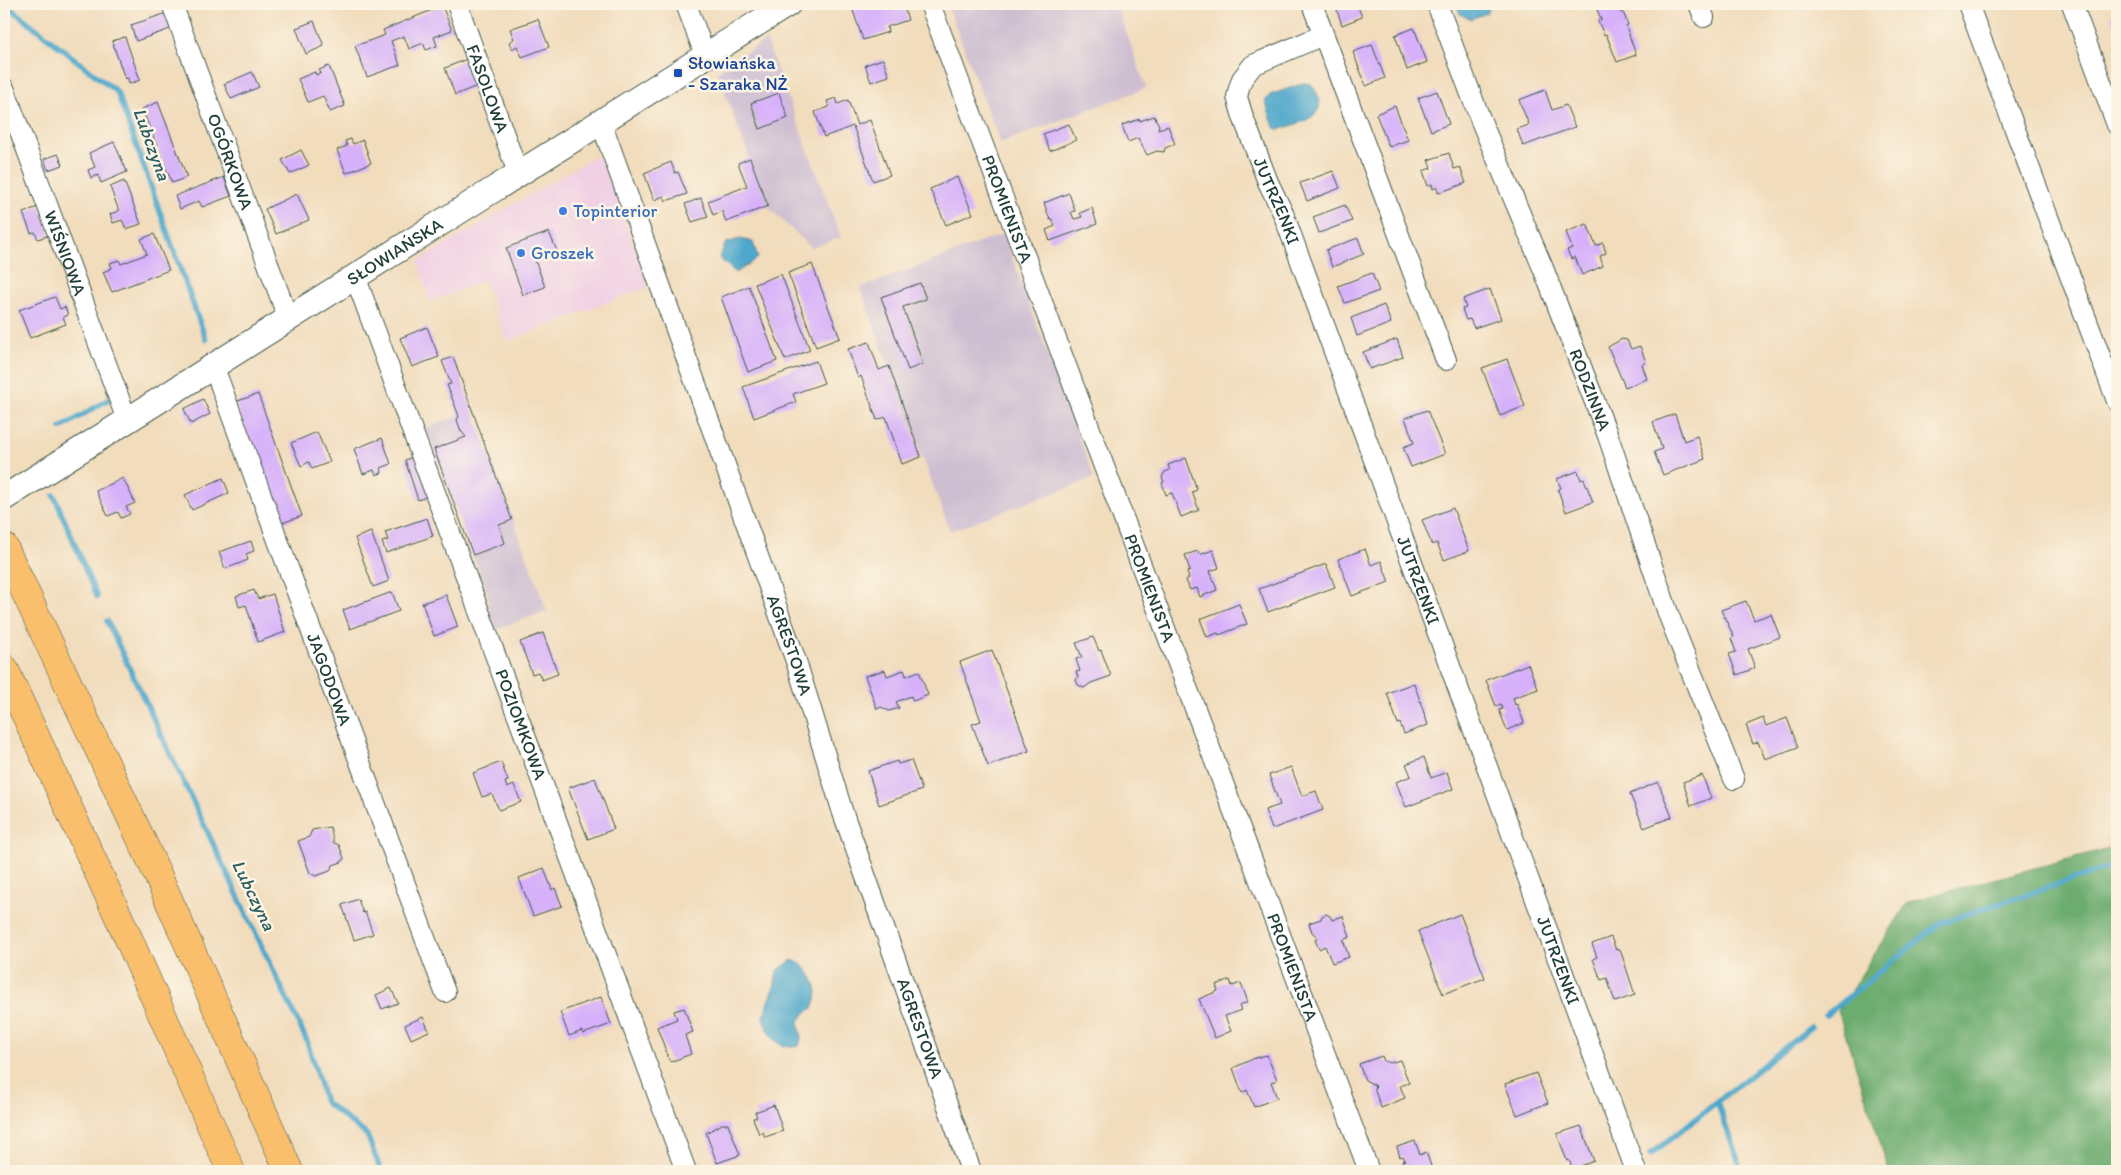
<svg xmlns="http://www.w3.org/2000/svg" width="2121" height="1175" font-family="Itim,sans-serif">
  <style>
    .built { fill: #f1d0e4 }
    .industrial { fill: #cebed1 }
    .forest { fill: #6cac6e; stroke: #467451 }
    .water { fill: #4ea7cb; stroke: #367280 }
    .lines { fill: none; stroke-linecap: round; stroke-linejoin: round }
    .stream { stroke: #4ea7cb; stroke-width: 5.5 }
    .building { fill: #d6b0fa }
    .minor-casing { stroke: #3e5548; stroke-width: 22 }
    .tertiary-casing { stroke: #3e5548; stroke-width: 27 }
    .motorway-casing { stroke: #3e5548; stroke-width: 29 }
    .minor { stroke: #fff; stroke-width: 20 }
    .tertiary { stroke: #fff; stroke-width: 25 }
    .motorway { stroke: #f9bf6d; stroke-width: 28 }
    .transit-dot { fill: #1a4fb4; stroke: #fcf5e5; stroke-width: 2 }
    .shop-dot { fill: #3f7fe0; stroke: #fcf5e5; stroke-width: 2 }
    .labels { text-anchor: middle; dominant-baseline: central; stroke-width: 5; stroke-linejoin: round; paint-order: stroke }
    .transit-label { font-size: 18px; fill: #164399; stroke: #fcf5e5; text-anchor: start }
    .street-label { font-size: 18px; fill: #1f3d34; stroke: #fcf5e5 }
    .shop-label { font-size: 18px; fill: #366cbe; stroke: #fcf5e5; text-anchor: start }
    .water-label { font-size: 19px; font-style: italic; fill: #2d5d61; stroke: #fcf5e5 }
  </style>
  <rect width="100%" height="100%" fill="#fcf5e5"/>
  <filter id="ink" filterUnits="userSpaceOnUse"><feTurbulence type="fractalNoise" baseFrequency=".02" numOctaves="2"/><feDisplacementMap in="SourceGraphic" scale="10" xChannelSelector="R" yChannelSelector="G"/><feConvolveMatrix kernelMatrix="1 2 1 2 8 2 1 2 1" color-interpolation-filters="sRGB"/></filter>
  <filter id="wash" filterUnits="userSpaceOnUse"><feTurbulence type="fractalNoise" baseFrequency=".0096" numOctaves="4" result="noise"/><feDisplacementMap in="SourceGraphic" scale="20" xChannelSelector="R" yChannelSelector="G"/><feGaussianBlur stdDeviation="1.12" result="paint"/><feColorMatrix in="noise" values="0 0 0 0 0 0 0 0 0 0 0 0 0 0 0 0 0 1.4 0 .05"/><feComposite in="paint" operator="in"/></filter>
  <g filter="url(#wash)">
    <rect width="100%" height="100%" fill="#f1dcbc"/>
    <polygon class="built" points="594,157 605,160 648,287 507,341 484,280 430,302 418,261"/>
    <g class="industrial">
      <polygon points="947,4 1116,4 1146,88 1000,143"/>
      <polygon points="766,40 841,237 812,248 768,207 717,72"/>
      <polygon points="1003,234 1094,478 950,531 860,288"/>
      <polygon points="473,411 547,611 495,630 489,615 488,595 429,436 422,429"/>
    </g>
    <polygon class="forest" points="2117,846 2117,1171 1889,1171 1838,1011 1908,902"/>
    <g class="water">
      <polygon points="1456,4 1491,4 1487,13 1470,19 1460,14"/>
      <path d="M1304 83 1311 84C1335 116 1304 121 1279 130L1274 127 1265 101 1270 95Z"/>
      <polygon points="740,239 753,242 758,258 736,273 719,258 726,243"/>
      <path d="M792 960C805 963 816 979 817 992 817 997 815 1003 813 1008 787 1024 807 1026 799 1046 778 1051 768 1035 763 1017L774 988 777 971Z"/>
    </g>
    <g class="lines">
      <g class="stream">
        <polyline points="5,4 117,92 206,340"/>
        <polyline points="61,428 109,399"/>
        <polyline points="54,495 97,597"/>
        <polyline points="107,621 307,1041 325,1102 367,1135 381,1171"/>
        <polyline points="1826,1015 1940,923 2117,865"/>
        <polyline points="1717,1102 1742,1171"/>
        <polyline points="1650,1155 1811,1027"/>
      </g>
    </g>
    <g id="blocks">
      <g class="building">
        <polygon points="866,4 903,4 908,20 887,27 888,32 863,40 852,8"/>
        <polygon points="1335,4 1357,4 1362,17 1342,25"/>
        <polygon points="1595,4 1617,4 1621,13 1623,12 1628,25 1626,26 1636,55 1617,62 1606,34 1604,35 1598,21 1601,20"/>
        <polygon points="442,6 452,30 434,37 437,46 426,50 423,43 409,49 404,36 391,41 400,65 367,77 355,46 385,35 383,30"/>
        <polygon points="167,13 173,28 136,41 131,25"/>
        <polygon points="2117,14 2117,31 2111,16"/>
        <polygon points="538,19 549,47 522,57 517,46 512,49 509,42 514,39 510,29"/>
        <polygon points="314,21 324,46 306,54 296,28"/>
        <polygon points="1414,28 1427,62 1407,70 1395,35"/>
        <polygon points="125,37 140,80 129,84 128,78 125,79 112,41"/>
        <polygon points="1372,45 1385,78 1366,86 1353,52"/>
        <polygon points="467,59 477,86 455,95 445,68"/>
        <polygon points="883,59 889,76 871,82 865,65"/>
        <polygon points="329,66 345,106 330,112 323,96 308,102 298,79 315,72 316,75 321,73 319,70"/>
        <polygon points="252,72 259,87 231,99 224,84"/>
        <polygon points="1545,90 1552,110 1566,105 1575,127 1523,146 1517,129 1529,125 1519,100"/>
        <polygon points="1437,91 1449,124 1431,131 1418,98"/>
        <polygon points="779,93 788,118 760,129 751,103"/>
        <polygon points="836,98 838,104 848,100 857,125 870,120 890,175 873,181 853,126 824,137 815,112 829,107 827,101"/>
        <polygon points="158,102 187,177 172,183 142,109"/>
        <polygon points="1395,106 1408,140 1389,147 1376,114"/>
        <polygon points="1154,116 1159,125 1158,129 1168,126 1175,144 1165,148 1164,152 1157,151 1147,155 1138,138 1128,142 1122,125 1140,119 1140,121"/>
        <polygon points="1069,124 1076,140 1050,151 1043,134"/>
        <polygon points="351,139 353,144 363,140 371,163 346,173 337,150 347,146 345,141"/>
        <polygon points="114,142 127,172 101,183 98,175 91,178 88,170 95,167 89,153"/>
        <polygon points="301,150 309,165 290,174 282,160"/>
        <polygon points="1449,153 1454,169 1460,167 1466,183 1438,193 1437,187 1433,189 1432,184 1428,186 1423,171 1431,168 1428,160"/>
        <polygon points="58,154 63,165 48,170 44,159"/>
        <polygon points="750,158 768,206 726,222 722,211 713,215 708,201 747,186 738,163"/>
        <polygon points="671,162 675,173 678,172 687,194 666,201 664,196 654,200 644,173"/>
        <polygon points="1333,171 1340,188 1307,201 1300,183"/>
        <polygon points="224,177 231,196 202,207 199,201 180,209 175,196"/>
        <polygon points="957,177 973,214 946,225 930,189"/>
        <polygon points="124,181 141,224 126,229 122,220 113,223 110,214 119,211 110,187"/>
        <polygon points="1069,193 1075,211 1071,212 1074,219 1082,217 1080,213 1092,208 1097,224 1050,241 1046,230 1055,226 1052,219 1050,220 1044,203"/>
        <polygon points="297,194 309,220 276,234 265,209"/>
        <polygon points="701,198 708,217 692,222 685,204"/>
        <polygon points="1345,205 1352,221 1319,233 1313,217"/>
        <polygon points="40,206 50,235 38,239 35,232 31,233 23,213"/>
        <polygon points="1587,224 1596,246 1603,243 1606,253 1600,256 1603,266 1582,275 1575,257 1571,259 1567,250 1572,248 1566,232"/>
        <polygon points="549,232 557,251 535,260 545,287 523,295 506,248"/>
        <polygon points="154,234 169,270 112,292 103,272 112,268 110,263 119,260 121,264 147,254 141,239"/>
        <polygon points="1358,238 1364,254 1332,267 1326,250"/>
        <polygon points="812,264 840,338 816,347 788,273"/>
        <polygon points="1372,273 1379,291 1345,303 1338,286"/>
        <polygon points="781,274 810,350 785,360 755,284"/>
        <polygon points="920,283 926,299 903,307 923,364 908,370 881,297"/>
        <polygon points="749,286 777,361 748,372 721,297"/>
        <polygon points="1490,289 1501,319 1474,328 1470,319 1466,320 1462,309 1466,308 1463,299"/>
        <polygon points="55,297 60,309 65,307 68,315 63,317 66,324 30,338 19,310"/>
        <polygon points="1384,305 1391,323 1357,336 1351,318"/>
        <polygon points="427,327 439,357 412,367 400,338"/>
        <polygon points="1397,339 1403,357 1370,369 1363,352"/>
        <polygon points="1622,339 1627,340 1631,349 1640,346 1646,362 1642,364 1647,379 1625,387 1608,347"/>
        <polygon points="869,342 879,370 889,366 921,457 902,464 886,417 877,420 861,376 858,378 848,349"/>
        <polygon points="453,357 512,520 499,525 505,543 473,555 434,449 466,437 461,431 457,420 459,416 447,385 451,384 442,361"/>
        <polygon points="1507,359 1525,406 1500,416 1482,368"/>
        <polygon points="816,361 824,383 793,394 796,402 754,418 743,387"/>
        <polygon points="258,394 302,516 279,524 235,402"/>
        <polygon points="203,399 210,414 191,424 184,409"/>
        <polygon points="1427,410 1445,454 1411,467 1403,447 1414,443 1405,418"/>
        <polygon points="1675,414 1684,441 1697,436 1705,459 1663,475 1654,452 1662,449 1653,422"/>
        <polygon points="317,432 330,462 312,469 309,462 301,466 291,443"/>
        <polygon points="382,438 391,464 381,468 382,473 376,475 374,470 363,474 354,449"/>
        <polygon points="415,456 431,495 418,500 405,460"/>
        <polygon points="1186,458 1197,490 1192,492 1199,510 1181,517 1172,493 1166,495 1162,483 1164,482 1162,477 1165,472 1170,470 1168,465"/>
        <polygon points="1578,471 1581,480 1584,479 1593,502 1566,512 1558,490 1561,488 1557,479"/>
        <polygon points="123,478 135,503 126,507 130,514 121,518 118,512 108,516 96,491"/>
        <polygon points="223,478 229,493 192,510 185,495"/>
        <polygon points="1453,508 1469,551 1444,560 1437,543 1432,545 1422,520"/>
        <polygon points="427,518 433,536 386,553 382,542 388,540 385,532"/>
        <polygon points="371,532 389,581 373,587 355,538"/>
        <polygon points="251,541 254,551 246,554 248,560 225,569 219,552"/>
        <polygon points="1365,549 1371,565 1381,561 1389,582 1352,596 1338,559"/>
        <polygon points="1213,550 1219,568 1210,571 1217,590 1200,597 1197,588 1190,590 1186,580 1189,578 1187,572 1190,571 1185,555 1198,551 1199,555"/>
        <polygon points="1326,564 1335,587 1268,612 1259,589"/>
        <polygon points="254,590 258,599 273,594 285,632 258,642 246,605 239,607 236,596"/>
        <polygon points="392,592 399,611 350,629 343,610"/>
        <polygon points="446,595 458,627 434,636 422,603"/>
        <polygon points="1746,601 1754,620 1771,614 1780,637 1748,649 1755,668 1737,675 1729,654 1736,652 1731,638 1734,637 1721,610"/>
        <polygon points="1239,604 1247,624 1219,635 1218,633 1207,637 1200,619"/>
        <polygon points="543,633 558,674 542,680 538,672 532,674 520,642"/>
        <polygon points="1093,637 1099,651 1101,650 1111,676 1091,683 1084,688 1078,685 1076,680 1078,677 1076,672 1080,671 1076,659 1082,657 1076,643"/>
        <polygon points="992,650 1029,751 988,766 972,724 981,721 960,662"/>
        <polygon points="1528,664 1538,689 1513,698 1515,705 1517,704 1524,723 1507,730 1499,710 1503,709 1501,704 1496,706 1486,680"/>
        <polygon points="885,670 887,676 904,670 906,676 919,671 928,695 913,701 911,696 896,702 899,708 889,711 881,707 877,709 865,676"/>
        <polygon points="1414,683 1428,725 1404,734 1400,723 1398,724 1387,693"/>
        <polygon points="1763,718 1766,726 1787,718 1798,747 1765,759 1758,742 1753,744 1746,725"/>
        <polygon points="1424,757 1431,778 1447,772 1453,789 1406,807 1396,782 1411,776 1406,764"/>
        <polygon points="911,760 922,790 879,805 868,771 897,761 898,764"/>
        <polygon points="501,762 508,781 505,782 507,788 514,785 521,802 499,810 492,794 482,797 473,773"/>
        <polygon points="1291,767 1302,796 1316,791 1323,810 1272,829 1265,810 1280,805 1269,775"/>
        <polygon points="1702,775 1711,798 1691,806 1683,782"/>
        <polygon points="595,778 614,829 588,839 568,788"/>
        <polygon points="1658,782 1672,817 1644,828 1630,794"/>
        <polygon points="330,827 334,843 339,845 344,858 342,862 333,865 330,871 316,876 310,873 298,841 309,837 312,830"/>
        <polygon points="544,868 552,890 555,888 562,906 533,916 519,878"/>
        <polygon points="358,899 363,913 365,912 373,934 354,940 342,905"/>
        <polygon points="1326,914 1330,916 1332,920 1343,916 1350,937 1343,940 1349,957 1332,963 1325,946 1319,949 1315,940 1317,937 1312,932 1309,923 1321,919 1322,916"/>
        <polygon points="1460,914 1485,978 1443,994 1418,931"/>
        <polygon points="1611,937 1616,950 1620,949 1635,995 1615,1002 1607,978 1601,980 1593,959 1597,957 1592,944"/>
        <polygon points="1230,980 1232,986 1241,983 1248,1002 1239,1005 1241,1010 1225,1016 1231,1031 1215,1038 1199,999 1218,991 1216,985"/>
        <polygon points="391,988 398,1003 382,1009 376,995"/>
        <polygon points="601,997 611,1024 583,1034 582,1031 569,1036 560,1012"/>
        <polygon points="684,1008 693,1032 685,1035 691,1054 670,1062 657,1027 677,1019 674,1011"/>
        <polygon points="423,1017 429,1031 411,1039 405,1025"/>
        <polygon points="1267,1055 1277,1080 1271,1082 1277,1098 1254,1107 1247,1090 1242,1093 1233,1068 1255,1058"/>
        <polygon points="1382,1056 1384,1061 1390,1063 1400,1060 1409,1083 1400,1086 1405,1098 1381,1108 1374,1088 1376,1086 1365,1080 1359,1064"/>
        <polygon points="1536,1073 1548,1103 1517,1115 1505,1084"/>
        <polygon points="774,1105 783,1131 765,1137 763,1132 759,1134 753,1118 757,1117 755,1112"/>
        <polygon points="722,1124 728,1124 740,1155 717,1163 706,1133"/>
        <polygon points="1581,1126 1594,1161 1573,1169 1569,1160 1567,1161 1557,1134"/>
        <polygon points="1415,1141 1420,1155 1426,1152 1432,1169 1430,1171 1406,1171 1402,1161 1405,1160 1403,1156 1400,1157 1397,1147"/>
      </g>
    </g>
  </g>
  <g filter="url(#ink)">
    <use href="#blocks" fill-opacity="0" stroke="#3e5548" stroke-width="1"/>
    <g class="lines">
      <g class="minor-casing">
        <g id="minor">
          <path id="s1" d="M172 4 288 318"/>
          <path id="s2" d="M457 4 518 173"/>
          <polyline points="686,4 705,55"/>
          <path id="s3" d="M930 4 1369 1171"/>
          <polyline points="1312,4 1446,360"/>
          <path id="s4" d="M1437 4 1481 121 1543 268 1608 436 1669 616 1734 779"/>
          <polyline points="1699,4 1704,17"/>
          <polyline points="1968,4 2117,401"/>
          <polyline points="2072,4 2117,125"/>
          <path id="s5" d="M1323 35 1253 65 1242 79 1239 88 1237 97 1243 117 1268 182 1283 213 1636 1171"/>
          <path id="s6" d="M4 88 127 420"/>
          <path id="s7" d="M601 122 796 661 843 813 971 1171"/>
          <path id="s8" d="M355 276 686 1171"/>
          <path id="s9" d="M213 365 445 992"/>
        </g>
      </g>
      <g class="tertiary-casing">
        <g id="tertiary">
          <path id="s10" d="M4 498 788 4"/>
        </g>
      </g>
      <g class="motorway-casing">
        <g id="motorway">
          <polyline points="4,547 155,869 289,1171"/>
          <polyline points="4,668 127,935 231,1171"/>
        </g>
      </g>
      <use href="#minor" class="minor"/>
      <use href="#tertiary" class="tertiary"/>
      <use href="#motorway" class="motorway"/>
    </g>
  </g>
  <rect class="transit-dot" x="673" y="68" width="10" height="10" rx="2.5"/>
  <g class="shop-dot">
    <circle cx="563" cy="211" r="5"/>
    <circle cx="521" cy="253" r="5"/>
  </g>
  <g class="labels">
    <g class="transit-label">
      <text x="688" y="63">Słowiańska<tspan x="688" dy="21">- Szaraka NŻ</tspan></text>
    </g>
    <g class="street-label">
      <text stroke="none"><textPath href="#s2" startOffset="90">FASOLOWA</textPath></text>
      <text stroke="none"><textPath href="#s1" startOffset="168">OGÓRKOWA</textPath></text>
      <text stroke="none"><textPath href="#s5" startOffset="224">JUTRZENKI</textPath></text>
      <text stroke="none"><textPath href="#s3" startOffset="219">PROMIENISTA</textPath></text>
      <text stroke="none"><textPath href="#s10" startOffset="462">SŁOWIAŃSKA</textPath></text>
      <text stroke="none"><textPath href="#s6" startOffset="176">WIŚNIOWA</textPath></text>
      <text stroke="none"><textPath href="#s4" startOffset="415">RODZINNA</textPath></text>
      <text stroke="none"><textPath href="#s5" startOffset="629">JUTRZENKI</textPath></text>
      <text stroke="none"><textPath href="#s3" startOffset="624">PROMIENISTA</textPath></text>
      <text stroke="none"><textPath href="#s7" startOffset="556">AGRESTOWA</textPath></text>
      <text stroke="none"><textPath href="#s9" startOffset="335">JAGODOWA</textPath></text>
      <text stroke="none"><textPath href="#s8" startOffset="478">POZIOMKOWA</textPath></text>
      <text stroke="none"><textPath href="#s5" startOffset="1034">JUTRZENKI</textPath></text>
      <text stroke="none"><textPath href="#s3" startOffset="1029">PROMIENISTA</textPath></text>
      <text stroke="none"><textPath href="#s7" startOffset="961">AGRESTOWA</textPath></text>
    </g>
    <g class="shop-label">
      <text x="573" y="211">Topinterior</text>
      <text x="531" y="253">Groszek</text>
    </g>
    <g class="water-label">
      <text transform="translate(152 144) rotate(70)">Lubczyna</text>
      <text transform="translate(254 895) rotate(64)">Lubczyna</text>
    </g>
  </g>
  <rect width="2121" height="1175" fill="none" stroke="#fcf5e5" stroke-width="20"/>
</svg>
